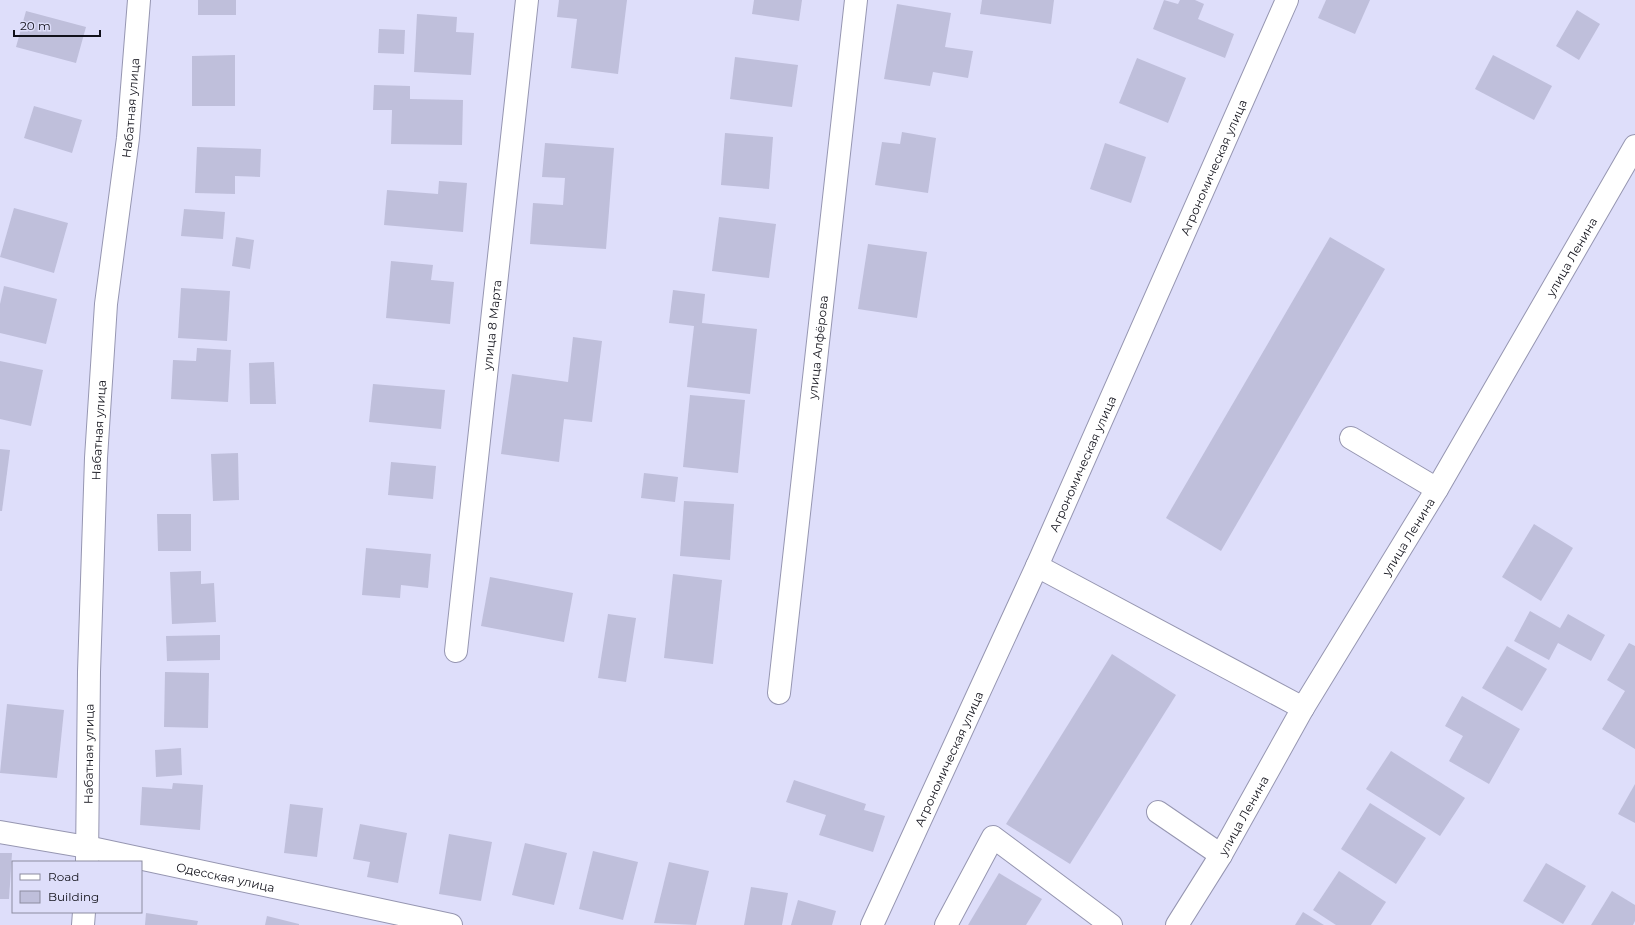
<svg xmlns="http://www.w3.org/2000/svg" width="1635" height="925" font-family="Montserrat,sans-serif">
  <style>
    .building { fill: #bfbfdb }
    .lines { fill: none; stroke-linecap: round; stroke-linejoin: round }
    .minor-casing { stroke: #9696b1; stroke-width: 24 }
    .minor { stroke: #fff; stroke-width: 22 }
    .labels { text-anchor: middle; dominant-baseline: central; stroke-width: 3; stroke-linejoin: round; paint-order: stroke }
    .street-label { font-size: 12px; fill: #11111a; stroke: #dedefa }
  </style>
  <rect width="100%" height="100%" fill="#dedefa"/>
  <g class="building">
    <rect x="198" y="0" width="38" height="15"/>
    <polygon points="559,0 627,0 618,74 571,68 577,19 557,17"/>
    <polygon points="754,0 802,0 799,21 752,14"/>
    <polygon points="982,0 1054,0 1051,24 980,14"/>
    <polygon points="1164,0 1178,4 1180,0 1195,0 1204,4 1198,19 1234,34 1225,58 1153,29"/>
    <polygon points="1326,0 1370,0 1355,34 1318,18"/>
    <polygon points="897,4 951,13 945,47 973,51 968,78 933,72 930,86 884,79"/>
    <polygon points="1577,10 1600,24 1579,60 1556,46"/>
    <polygon points="26,11 86,27 76,63 16,47"/>
    <polygon points="417,14 457,17 456,32 474,33 471,75 414,72"/>
    <polygon points="379,29 405,30 404,54 378,53"/>
    <polygon points="235,55 235,106 192,106 192,56"/>
    <polygon points="1493,55 1552,86 1534,120 1475,89"/>
    <polygon points="735,57 798,65 792,107 730,99"/>
    <polygon points="1137,58 1186,78 1168,123 1119,103"/>
    <polygon points="374,85 410,86 410,99 463,100 462,145 391,144 392,110 373,110"/>
    <polygon points="34,106 82,120 72,153 24,138"/>
    <polygon points="902,132 936,138 928,193 875,185 882,142 900,144"/>
    <polygon points="725,133 773,137 769,189 721,185"/>
    <polygon points="545,143 614,148 606,249 530,244 533,203 563,205 565,178 542,177"/>
    <polygon points="1105,143 1146,157 1131,203 1090,189"/>
    <polygon points="197,147 261,149 260,177 235,176 235,194 195,193"/>
    <polygon points="439,181 467,183 463,232 384,225 387,190 438,194"/>
    <polygon points="14,208 68,223 54,273 0,257"/>
    <polygon points="184,209 225,212 223,239 181,236"/>
    <polygon points="719,217 776,224 769,278 712,271"/>
    <polygon points="236,237 254,240 250,269 232,266"/>
    <polygon points="1330,237 1385,269 1221,551 1166,518"/>
    <polygon points="868,244 927,252 917,318 858,309"/>
    <polygon points="391,261 433,265 431,280 454,282 450,324 386,318"/>
    <polygon points="4,286 57,299 46,344 0,333 0,304"/>
    <polygon points="181,288 230,291 227,341 178,338"/>
    <polygon points="673,290 705,294 702,323 757,329 750,394 687,387 694,326 669,323"/>
    <polygon points="573,337 602,341 592,422 564,419 559,462 501,454 512,374 568,382"/>
    <polygon points="197,348 231,350 228,402 171,399 173,360 196,361"/>
    <polygon points="0,361 43,370 31,426 0,419"/>
    <polygon points="274,362 276,404 250,404 249,363"/>
    <polygon points="373,384 445,390 441,429 369,422"/>
    <polygon points="690,395 745,400 738,473 683,467"/>
    <polygon points="0,449 10,450 2,511 0,511"/>
    <polygon points="238,453 239,500 213,501 211,454"/>
    <polygon points="391,462 436,466 433,499 388,495"/>
    <polygon points="644,473 678,477 675,502 641,498"/>
    <polygon points="684,501 734,504 730,560 680,556"/>
    <polygon points="157,514 191,514 191,551 158,551"/>
    <polygon points="1534,524 1573,548 1541,601 1502,577"/>
    <polygon points="366,548 431,554 428,588 401,585 400,598 362,595"/>
    <polygon points="201,571 201,584 214,583 216,622 172,624 170,572"/>
    <polygon points="673,574 722,580 713,664 664,658"/>
    <polygon points="490,577 573,593 564,642 481,626"/>
    <polygon points="1530,611 1560,628 1568,614 1605,635 1591,661 1558,643 1549,660 1514,641"/>
    <polygon points="608,614 636,618 626,682 598,678"/>
    <polygon points="220,635 220,660 167,661 166,636"/>
    <polygon points="1629,643 1635,646 1635,749 1602,729 1625,691 1607,680"/>
    <polygon points="1507,646 1547,669 1522,711 1482,688"/>
    <polygon points="1112,654 1176,695 1070,864 1006,824"/>
    <polygon points="165,672 209,673 208,728 164,727"/>
    <polygon points="1462,696 1520,729 1489,784 1449,761 1463,736 1445,726"/>
    <polygon points="7,704 64,710 57,778 0,773"/>
    <polygon points="181,748 182,775 156,777 155,750"/>
    <polygon points="1391,751 1465,798 1440,836 1366,789"/>
    <polygon points="794,780 866,804 864,810 885,816 873,852 819,835 826,815 786,802"/>
    <polygon points="173,783 203,785 200,830 140,825 142,787 172,789"/>
    <polygon points="1635,784 1635,823 1618,814"/>
    <polygon points="1370,803 1426,838 1396,884 1341,849"/>
    <polygon points="290,804 323,808 317,857 284,853"/>
    <polygon points="360,824 407,833 398,883 367,877 370,862 353,859"/>
    <polygon points="449,834 492,842 481,901 439,894"/>
    <polygon points="525,843 567,853 554,905 512,895"/>
    <polygon points="593,851 638,862 623,920 579,909"/>
    <polygon points="0,853 12,853 9,899 0,899"/>
    <polygon points="669,862 709,871 696,925 654,923"/>
    <polygon points="1546,863 1586,886 1563,924 1523,901"/>
    <polygon points="1339,871 1386,902 1371,925 1336,925 1313,910"/>
    <polygon points="999,873 1042,899 1026,925 968,925"/>
    <polygon points="751,887 788,893 782,925 744,925"/>
    <polygon points="1612,891 1635,905 1635,921 1633,925 1591,925"/>
    <polygon points="798,900 836,911 832,925 791,925"/>
    <polygon points="1303,912 1324,925 1295,925"/>
    <polygon points="146,913 198,921 197,925 145,925"/>
    <polygon points="267,916 299,924 299,925 265,925"/>
  </g>
  <g class="lines">
    <g class="minor-casing">
      <g id="minor">
        <polyline points="1351,438 1437,489"/>
        <polyline points="1037,566 1303,708"/>
        <path id="s1" d="M456 651 527 0"/>
        <path id="s2" d="M779 693 856 0"/>
        <polyline points="1158,812 1221,855"/>
        <path id="s3" d="M0 832 87 847 451 925"/>
        <path id="s4" d="M87 862 89 672 96 458 106 304 128 138 139 0"/>
        <polyline points="83,925 84,912"/>
        <path id="s5" d="M872 925 1037 566 1287 0"/>
        <polyline points="946,925 993,837 1111,925"/>
        <path id="s6" d="M1177 925 1221 855 1303 708 1437 489 1635 146"/>
      </g>
    </g>
    <use href="#minor" class="minor"/>
  </g>
  <g class="labels">
    <g class="street-label">
      <text stroke="none"><textPath href="#s4" startOffset="756">Набатная улица</textPath></text>
      <text stroke="none"><textPath href="#s5" startOffset="831">Агрономическая улица</textPath></text>
      <text stroke="none"><textPath href="#s6" startOffset="776">улица Ленина</textPath></text>
      <text stroke="none"><textPath href="#s1" startOffset="328">улица 8 Марта</textPath></text>
      <text stroke="none"><textPath href="#s2" startOffset="348">улица Алфёрова</textPath></text>
      <text stroke="none"><textPath href="#s4" startOffset="432">Набатная улица</textPath></text>
      <text stroke="none"><textPath href="#s5" startOffset="507">Агрономическая улица</textPath></text>
      <text stroke="none"><textPath href="#s6" startOffset="452">улица Ленина</textPath></text>
      <text stroke="none"><textPath href="#s4" startOffset="108">Набатная улица</textPath></text>
      <text stroke="none"><textPath href="#s5" startOffset="183">Агрономическая улица</textPath></text>
      <text stroke="none"><textPath href="#s6" startOffset="128">улица Ленина</textPath></text>
      <text stroke="none"><textPath href="#s3" startOffset="230">Одесская улица</textPath></text>
    </g>
  </g>
  <rect x="12" y="861" width="130" height="52" fill="#dedefa" stroke="#8c8ca0"/>
  <rect x="20" y="874" width="20" height="6" fill="#ffffff" stroke="#8c8ca0"/>
  <text x="48" y="881" font-size="12" fill="#11111a">Road</text>
  <rect x="20" y="891" width="20" height="12" fill="#bfbfdb" stroke="#8c8ca0"/>
  <text x="48" y="901" font-size="12" fill="#11111a">Building</text>
  <path d="M14 30v6h86v-6" fill="none" stroke="#11111a" stroke-width="2"/>
  <text x="20" y="30" font-size="12" fill="#11111a" stroke="#dedefa" stroke-width="3" paint-order="stroke">20 m</text>
</svg>
